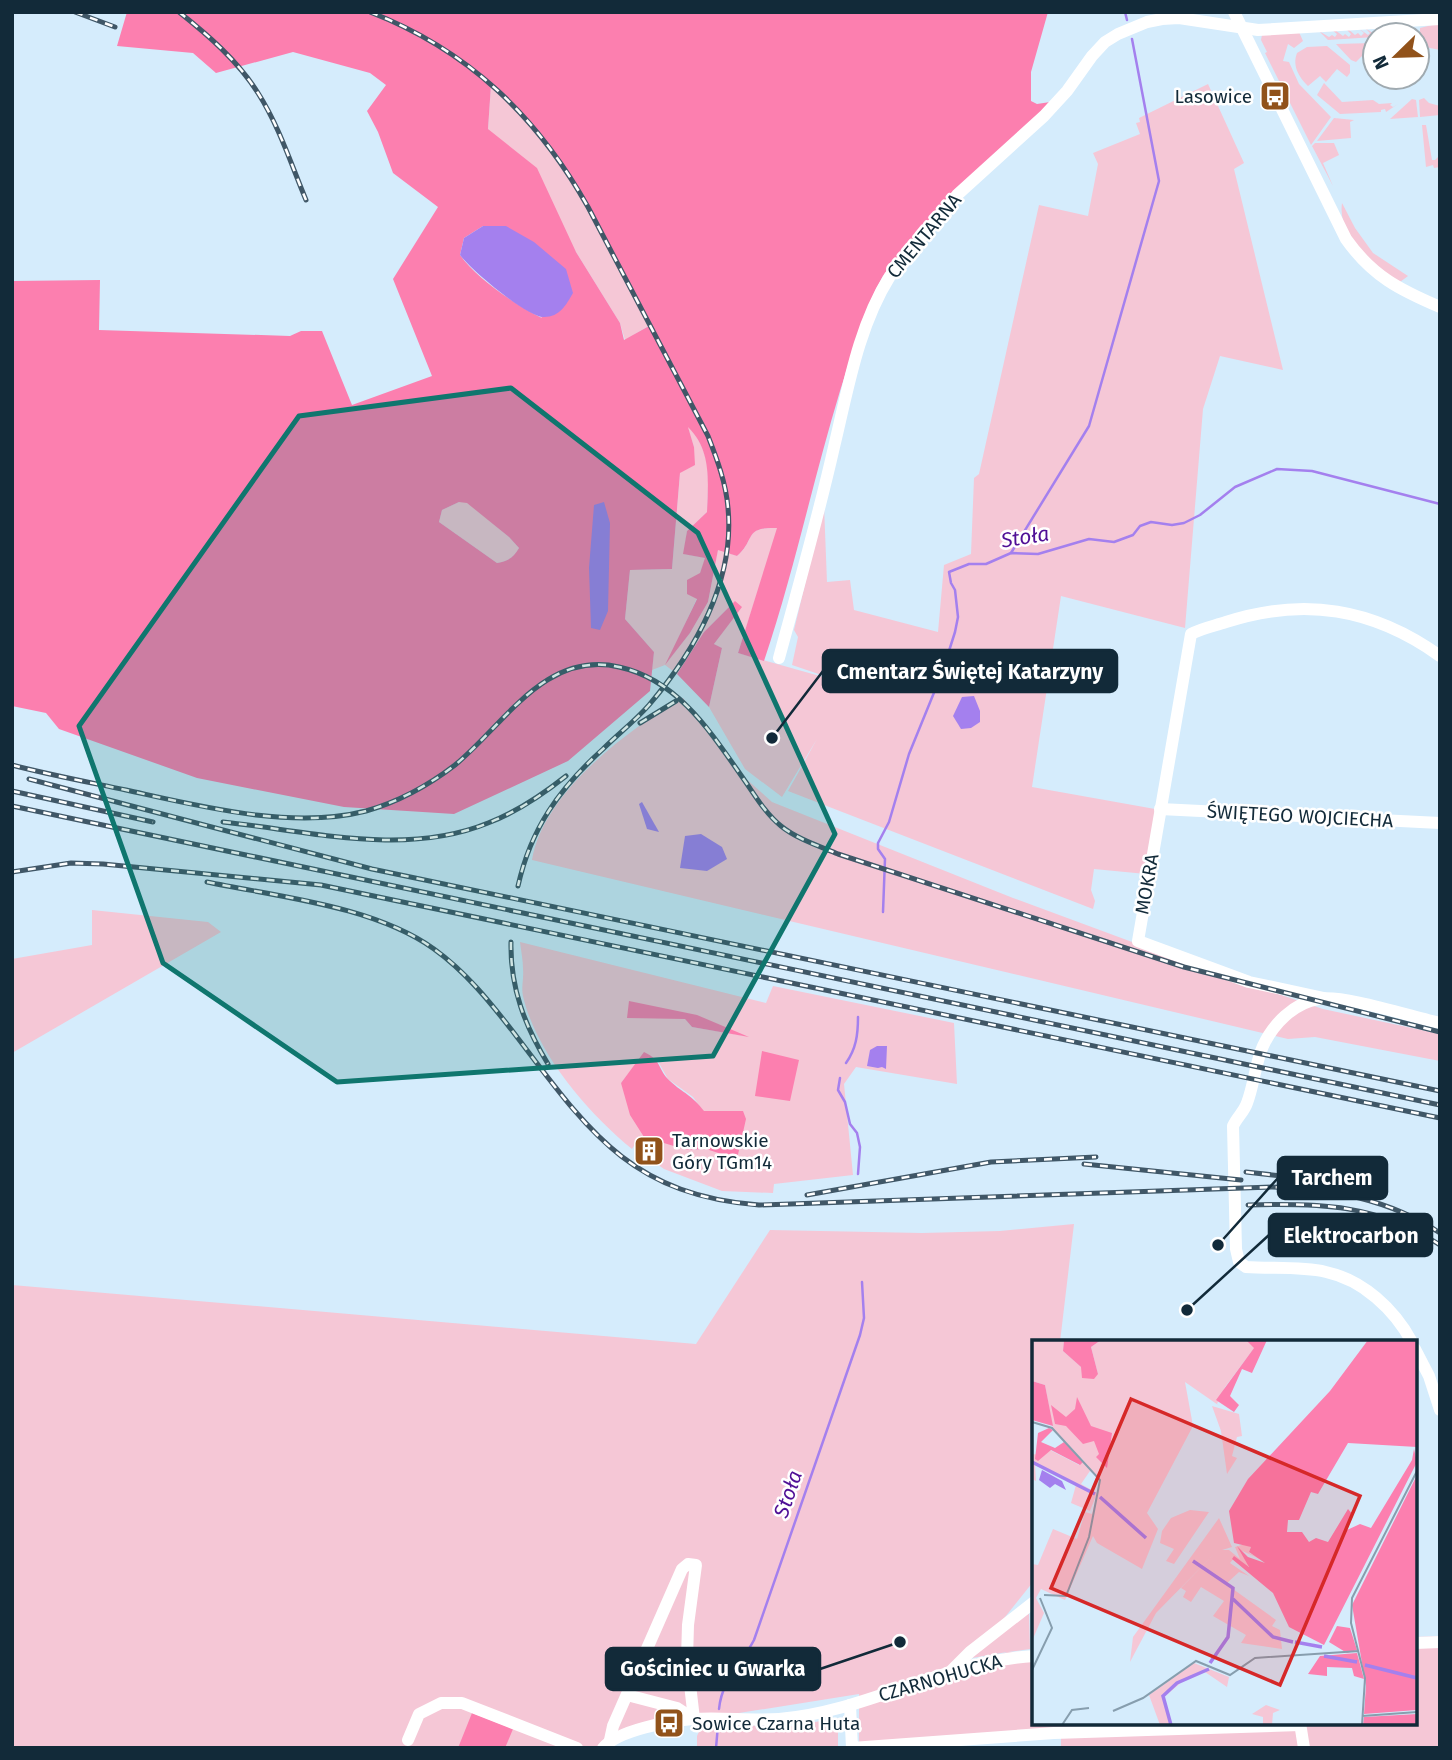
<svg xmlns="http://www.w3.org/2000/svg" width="1452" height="1760" font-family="'Fira Sans',sans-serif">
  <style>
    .green { fill: #f5c7d6; fill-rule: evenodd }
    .forest { fill: #fc7faf; fill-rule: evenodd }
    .water { fill: #a480ee }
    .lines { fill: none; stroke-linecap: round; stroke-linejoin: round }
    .stream { stroke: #a480ee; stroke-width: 2.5 }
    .minor { stroke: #fff; stroke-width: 12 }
    .rail-casing { stroke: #405767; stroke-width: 5 }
    .rail { stroke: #fff; stroke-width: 2.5; stroke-dasharray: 8; stroke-linecap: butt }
    .marked { fill: #0f766e; fill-opacity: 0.2; stroke: #0f766e; stroke-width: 5; stroke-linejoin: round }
    .labels { text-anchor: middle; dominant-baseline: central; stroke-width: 5; stroke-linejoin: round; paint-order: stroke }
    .poi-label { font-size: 19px; fill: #122a39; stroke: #fff; text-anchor: start }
    .street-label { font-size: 19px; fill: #122a39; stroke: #fff }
    .water-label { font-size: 21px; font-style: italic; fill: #501096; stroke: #fff }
    .inset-river { fill: none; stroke: #a480ee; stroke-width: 3.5 }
    .inset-road { fill: none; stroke: #879eae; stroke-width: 2 }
    .view { fill: #d62828; fill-opacity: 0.15; stroke: #d62828; stroke-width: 3.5 }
    .inset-edge { fill: none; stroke: #122a39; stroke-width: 3.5 }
    .leader { fill: none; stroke: #122a39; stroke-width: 2.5 }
    .callout-dot { fill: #122a39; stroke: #fff; stroke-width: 2.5 }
    .callout { fill: #122a39; stroke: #122a39; stroke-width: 2.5 }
    .callout-label { font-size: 21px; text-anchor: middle; font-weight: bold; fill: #fff }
  </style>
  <rect width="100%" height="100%" fill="#d5ecfc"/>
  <g class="green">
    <polygon points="1440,23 1440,50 1425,47 1420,41 1420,28"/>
    <polygon points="1407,25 1411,30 1408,35 1375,35 1375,37 1328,40 1319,31 1329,37 1332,35 1335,37 1337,34 1332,30 1335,30 1343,36 1345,34 1349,37 1351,34 1346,29 1348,29 1355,35 1358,33 1361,36 1364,33 1358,28 1368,35 1370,33 1365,28 1376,35 1378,32 1374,27 1376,27 1383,34 1391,32 1398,34 1400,31 1394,26"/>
    <polygon points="1299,32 1303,41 1294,48 1288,44 1283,61 1289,62 1299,84 1331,117 1311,145 1265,53 1267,52 1261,40 1262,35"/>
    <polygon points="1336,44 1373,43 1374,44 1356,62 1351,60"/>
    <path d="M1327 46 1350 65V73L1347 77 1337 69 1326 82 1320 76 1308 86C1299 77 1292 66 1297 53L1307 47Z"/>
    <polygon points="1324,83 1342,102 1373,100 1379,104 1392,103 1390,105 1393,107 1398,104 1386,112 1385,109 1381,110 1381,112 1340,114 1317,95"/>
    <polygon points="491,84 521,112 568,172 650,325 625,340 620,323 576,252 488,129"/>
    <path d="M1208 84 1244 163 1234 169 1283 370 1220 356 1203 409 1185 628 1061 596 1032 787 1155 809 1146 874 1094 869 1091 890 1095 901 1093 909 788 791 817 739 782 797 745 769 709 707 722 648 714 644 741 607 734 602 704 632 677 674 665 665 652 670 654 652 625 619 630 570 672 569 680 473 694 447 687 425C713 453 708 477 707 512L687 531 684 554 706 558 700 573 697 598 668 661 690 633 708 602 718 549 737 556C757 539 742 527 778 528L738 653 848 684 792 665 798 637 794 630 824 505 827 582 850 580 854 610 938 632 944 565 971 554 974 478 979 474 1039 205 1088 216 1098 164 1093 153 1140 134 1136 123 1140 122 1139 118Z"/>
    <polygon points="1424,98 1429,103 1440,106 1440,115 1420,117 1419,100"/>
    <polygon points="1412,99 1416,100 1418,117 1390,119"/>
    <polygon points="1334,118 1354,120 1350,122 1351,138 1317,141"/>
    <polygon points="1422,125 1426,125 1432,160 1435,160 1440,155 1440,167 1434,168 1433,165 1426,167"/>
    <polygon points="1315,143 1334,143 1339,155 1323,163 1333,186 1312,146"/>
    <path d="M1342 203 1355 228 1373 253 1408 276 1400 282C1373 268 1337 236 1342 203Z"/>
    <path d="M459 502H467L509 537 519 548C513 558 508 561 497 563L439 522 442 510Z"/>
    <path d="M683 698 744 777 772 802 1013 898 1224 976 1323 1009 1440 1034V1061L1315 1037 1288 1039 532 860C543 793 627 730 683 698Z"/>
    <polygon points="92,910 208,922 221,932 12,1053 12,959 92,945"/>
    <path d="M520 942 766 1003 773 986 954 1023 957 1084 856 1067 844 1084 853 1175 774 1184 773 1193 722 1191 664 1169 654 1162 661 1148 639 1138 632 1149C589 1114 536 1053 523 996 521 988 524 978 523 969 523 960 521 951 520 942ZM685 1019 745 1036 692 1027ZM656 1058 668 1079 693 1097 704 1112 743 1111 706 1149 687 1150 621 1083 628 1074Z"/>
    <path d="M1074 1224 1060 1342H1034L1033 1582 982 1646 1029 1613 1030 1649 1008 1652H1034V1723H1415V1637L1440 1636V1748H1061V1730L859 1746V1694L607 1734 600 1748H12V1285L696 1344 770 1230 922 1233 1000 1231ZM1007 1652 964 1670V1669L972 1658Z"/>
    <polygon points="838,1718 838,1748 697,1748 697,1736 702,1725 792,1726"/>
  </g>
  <g class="forest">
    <path d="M127 12H1048L1031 72V101L1037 104 1050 102 883 276C862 312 853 351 840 391 813 480 794 572 764 661L738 653 777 528C743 527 756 540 737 556L718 550 708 602 690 633 665 665 697 599 687 594V580L700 573 705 558 683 554 687 531 707 512C708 481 712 451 688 427L694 447 695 465 680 473 672 569 630 570 625 619 654 652 650 691 568 761 454 814 344 807 197 778 59 729 46 713 12 706V281L100 280 99 330 290 336 301 331H322L352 405 432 376 393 279 438 207 393 173 378 132 367 111 386 85 370 73 293 52 216 73 193 53 117 46ZM491 85 521 112 568 172 649 326 624 340 620 323 576 252 537 168 488 129ZM483 226 542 318C516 305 477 279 460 255L464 238ZM459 502 467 503 509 537 519 548C513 558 508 561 497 563L439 522 442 510Z"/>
    <polygon points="735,601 742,607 714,644 722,648 709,707 677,674 704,632"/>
    <polygon points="629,1001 697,1015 749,1037 692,1027 685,1019 627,1018"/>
    <polygon points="762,1051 799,1060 790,1101 755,1096"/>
    <path d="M644 1052C663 1061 657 1069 670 1081 684 1094 691 1094 704 1111H743L746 1119 737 1159 706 1149 687 1150 644 1137 630 1115 621 1083Z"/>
    <polygon points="472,1713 513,1729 505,1748 458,1748"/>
  </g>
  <g class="water">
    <path d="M483 226H506L534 242 566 269 573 293C566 305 560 317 544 317 528 318 471 270 460 255L464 238Z"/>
    <polygon points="604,502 610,523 608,611 600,630 591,628 589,568 594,505"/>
    <polygon points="974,696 980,711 980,722 971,728 961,729 953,716 962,697"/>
    <polygon points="642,802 659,832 647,829 639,804"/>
    <polygon points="701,834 722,847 727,859 707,871 680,868 685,836"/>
    <polygon points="877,1046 887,1046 886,1069 882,1067 878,1068 867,1066 870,1050"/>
  </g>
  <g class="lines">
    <g class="stream">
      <polyline points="1125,12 1127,20"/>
      <polyline points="1011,553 1089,426 1159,181 1132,39"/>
      <polyline points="883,912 885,859 878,849 878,843 889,822 909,754 942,673 955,632 958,617 955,590 951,583 949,572 969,564 986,564 1011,553 1038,554 1089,539 1114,542 1133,535 1140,526 1151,522 1172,525 1184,523 1200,515 1235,487 1277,469 1312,471 1440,504"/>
      <path d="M846 1063C856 1049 858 1035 858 1017"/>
      <polyline points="840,1078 838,1090 845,1102 850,1124 857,1133 860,1147 858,1174"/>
      <path d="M719 1709C722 1679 741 1665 754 1640L860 1335 864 1318 862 1282"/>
      <polyline points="716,1748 718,1725"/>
    </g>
    <g class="minor">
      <path d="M1234 12 1346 239C1372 276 1400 290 1440 307"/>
      <path d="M779 658C798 588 818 518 834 447 848 389 858 327 890 276L957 195 1044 116 1067 91 1092 56 1105 42 1118 34 1147 22 1162 19 1179 18 1258 30 1440 19"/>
      <polyline points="1160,809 1440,823"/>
      <path d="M1324 998 1249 982 1138 941 1191 634C1202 628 1214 626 1226 622 1304 597 1373 608 1440 656"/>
      <path d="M1412 1342C1394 1309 1363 1280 1326 1272 1300 1266 1272 1269 1246 1267L1239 1262 1236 1249 1233 1126C1237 1117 1244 1112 1247 1103 1254 1085 1255 1064 1263 1046 1273 1024 1294 1003 1318 999 1343 994 1412 1017 1440 1023"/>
      <polyline points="1415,1349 1429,1376 1440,1410"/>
      <polyline points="1415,1643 1440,1642"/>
      <polyline points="952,1670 970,1652 1034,1602"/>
      <polyline points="627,1695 677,1708 694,1719"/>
      <polyline points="850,1705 852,1748 1054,1733 1300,1725"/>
      <polyline points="1300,1723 1304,1748"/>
      <polyline points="408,1740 419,1714 441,1703 462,1703 577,1748"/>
      <polyline points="610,1740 613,1726 682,1569 688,1564 696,1565 688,1625 687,1659 694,1719"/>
      <path d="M603 1748C618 1730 670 1721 693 1719 722 1717 751 1721 779 1719 867 1712 945 1661 1034 1656"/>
    </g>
    <g class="rail-casing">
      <g id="rail">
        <polyline points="75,12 115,27"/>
        <path d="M179 12C208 35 238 61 258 93 279 126 291 164 306 200"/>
        <path d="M370 12C468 50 537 116 588 207L708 436C717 459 726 483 728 508 735 581 695 651 649 705 635 721 618 734 603 749 559 789 531 828 518 886"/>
        <polyline points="640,723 676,701"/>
        <path d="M12 765C50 775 88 782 126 790 199 806 292 830 366 811 398 802 429 785 455 765 504 725 545 650 619 667 679 680 712 734 745 781 756 797 766 814 781 826 797 839 819 846 838 854L1184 967 1440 1032"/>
        <polyline points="29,779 372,869 1440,1091"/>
        <polyline points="12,791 153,822"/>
        <polyline points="12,806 1440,1105"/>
        <path d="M223 822C309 831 405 857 488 823 517 812 542 795 566 776"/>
        <polyline points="12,872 71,863 103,864 321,885 1440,1118"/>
        <path d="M207 882C279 897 374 906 434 949 466 972 490 1002 514 1033 587 1129 629 1195 759 1205L1272 1187C1332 1189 1389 1199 1440 1233"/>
        <path d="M511 942C510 988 525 1026 548 1064"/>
        <polyline points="1084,1164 1241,1180"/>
        <polyline points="1246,1172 1309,1179"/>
        <polyline points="807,1195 991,1162 1096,1157"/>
        <path d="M1248 1205C1319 1203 1378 1204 1440 1245"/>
      </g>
    </g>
    <use href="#rail" class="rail"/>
  </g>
  <path class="marked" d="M511 388 698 533 835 834 713 1056 337 1082 163 963 79 726 299 416Z"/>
  <defs>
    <g id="bus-square" transform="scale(1.575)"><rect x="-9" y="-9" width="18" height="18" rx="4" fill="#91521a" stroke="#fff"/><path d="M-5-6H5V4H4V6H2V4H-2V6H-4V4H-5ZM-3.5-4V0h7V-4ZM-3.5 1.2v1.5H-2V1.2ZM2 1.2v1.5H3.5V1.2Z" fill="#fff"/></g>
    <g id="building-square" transform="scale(1.575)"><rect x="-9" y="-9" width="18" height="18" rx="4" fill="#91521a" stroke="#fff"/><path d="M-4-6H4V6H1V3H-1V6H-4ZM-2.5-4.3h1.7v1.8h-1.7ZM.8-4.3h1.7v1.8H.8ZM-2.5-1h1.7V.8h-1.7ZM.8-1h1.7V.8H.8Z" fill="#fff"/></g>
  </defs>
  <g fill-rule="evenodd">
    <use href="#bus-square" x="1275" y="96"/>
    <use href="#building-square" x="649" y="1151"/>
    <use href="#bus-square" x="669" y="1723"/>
  </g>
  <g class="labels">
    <g class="poi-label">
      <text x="1252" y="96" text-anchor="end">Lasowice</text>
      <text x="672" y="1140">Tarnowskie<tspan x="672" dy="22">Góry TGm14</tspan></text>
      <text x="692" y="1723">Sowice Czarna Huta</text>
    </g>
    <g class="street-label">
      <text transform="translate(924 236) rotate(-50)">CMENTARNA</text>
      <text transform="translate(1300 816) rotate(3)">ŚWIĘTEGO WOJCIECHA</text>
      <text transform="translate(1147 884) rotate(-80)">MOKRA</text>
      <text transform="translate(940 1678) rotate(-16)">CZARNOHUCKA</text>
    </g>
    <g class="water-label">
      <text transform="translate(1025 537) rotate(-9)">Stoła</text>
      <text transform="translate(788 1494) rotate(-71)">Stoła</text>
    </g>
  </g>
  <g transform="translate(1032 1340)">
    <rect width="385" height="385" fill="#d5ecfc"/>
    <path d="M0 0H32L31 11 49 27 66 34 59 7 69 0H214L223 7 193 47 185 64 189 67 153 42 161 86 115 173 126 189 110 229 65 203 61 196 33 260 9 249 4 258 12 273 0 301V224L6 225 21 189 45 199 53 172 60 174 65 153 58 171 39 163 44 145 3 125 4 141 0 139V114L10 115 18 110 47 125 52 121 21 89 13 45 0 41ZM58 131 69 140 65 153 49 144ZM180 66 207 74 210 96 205 97 200 116 205 118 195 134 189 91ZM158 170 177 172 142 224 134 221 142 209 128 203 130 191 139 178ZM187 178 200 207 190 210H197L208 219 203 207 213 204 219 207 217 213 235 222 208 210 217 220 216 229 203 217 198 223 217 236 207 232 194 244 244 280 240 286 248 290 250 309 209 303 214 295 181 276 192 261 169 247 159 262 151 257 154 251 149 248 185 211 124 273 98 322 101 297ZM162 323 197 337 195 347 173 332 152 340 131 358 140 385H128L117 355ZM234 365 248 370 241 373 240 385H231V377L220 374Z" fill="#f5c7d6" fill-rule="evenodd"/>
    <path d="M32 0H69L59 7 66 34 62 39 50 38 49 27 31 11ZM214 0H235L220 33 210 29 198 56 207 65 202 72 184 60 222 8ZM336 0H385V107L316 103 286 154 279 152 267 180H256L255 192H270L277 202 284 198 296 202 316 169 321 175 315 190 328 184 339 188 380 120 382 109 385 122 292 305 257 287 241 253 200 219 202 216 217 227 205 206 216 217 233 223 217 212 219 207 202 203 197 171 216 139 298 51ZM0 41 13 45 21 86 0 80ZM45 57 59 86 80 93 75 128 64 117 67 114 62 101 51 104 34 86 23 84 19 65 34 77 43 69ZM17 88 21 90 9 102 23 108 32 102 51 122 48 125 19 110 6 121 3 119 6 93ZM385 135V370L332 374 334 346 320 265ZM305 286 318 288 325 310 315 313 297 302ZM325 313 332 339 322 336 320 328 295 327V336L276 334 288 316ZM385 374V385H331L332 377Z" fill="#fc7faf"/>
    <path d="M10 130 30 141 34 150 23 144 18 148 7 140Z" fill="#a480ee"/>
    <path class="inset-river" d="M0 122 63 154M68 157 114 198M161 221 201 248 196 297 178 323M201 259 241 297 261 302M263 302 290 307M292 316 325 322M333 325 385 338M139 385 131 356 145 343 177 329"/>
    <path class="inset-road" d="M0 82 20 88 68 140 57 197 34 256 12 255M0 330 20 288 8 258M81 371 111 358 164 321 198 335 223 318 327 311M330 376 385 372M30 385 40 370 57 368M330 385 333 338 319 283 320 258 385 131"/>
    <path class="view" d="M99 59 328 156 248 345 19 248Z"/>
    <rect width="385" height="385" class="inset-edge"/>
  </g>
  <path class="leader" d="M772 738L823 671M1218 1245L1278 1178M1187 1310L1269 1235M900 1642L820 1669"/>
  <g class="callout-dot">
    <circle cx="772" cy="738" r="7"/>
    <circle cx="1218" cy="1245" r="7"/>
    <circle cx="1187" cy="1310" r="7"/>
    <circle cx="900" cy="1642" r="7"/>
  </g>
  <g class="callout">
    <rect x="823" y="650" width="294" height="42" rx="7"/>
    <rect x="1278" y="1157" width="109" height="42" rx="7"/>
    <rect x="1269" y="1214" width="163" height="42" rx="7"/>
    <rect x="606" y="1648" width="214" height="42" rx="7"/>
  </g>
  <g class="callout-label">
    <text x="970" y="679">Cmentarz Świętej Katarzyny</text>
    <text x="1332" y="1185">Tarchem</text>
    <text x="1351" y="1243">Elektrocarbon</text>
    <text x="713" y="1676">Gościniec u Gwarka</text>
  </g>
  <rect width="1452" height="1760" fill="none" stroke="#122a39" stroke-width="28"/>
  <g transform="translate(1396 56) rotate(247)"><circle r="33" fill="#ffffff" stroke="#a0aab0" stroke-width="2"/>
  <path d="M0-5L12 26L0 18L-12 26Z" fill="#91521a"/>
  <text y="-10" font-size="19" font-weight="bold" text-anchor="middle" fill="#122a39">N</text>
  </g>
</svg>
